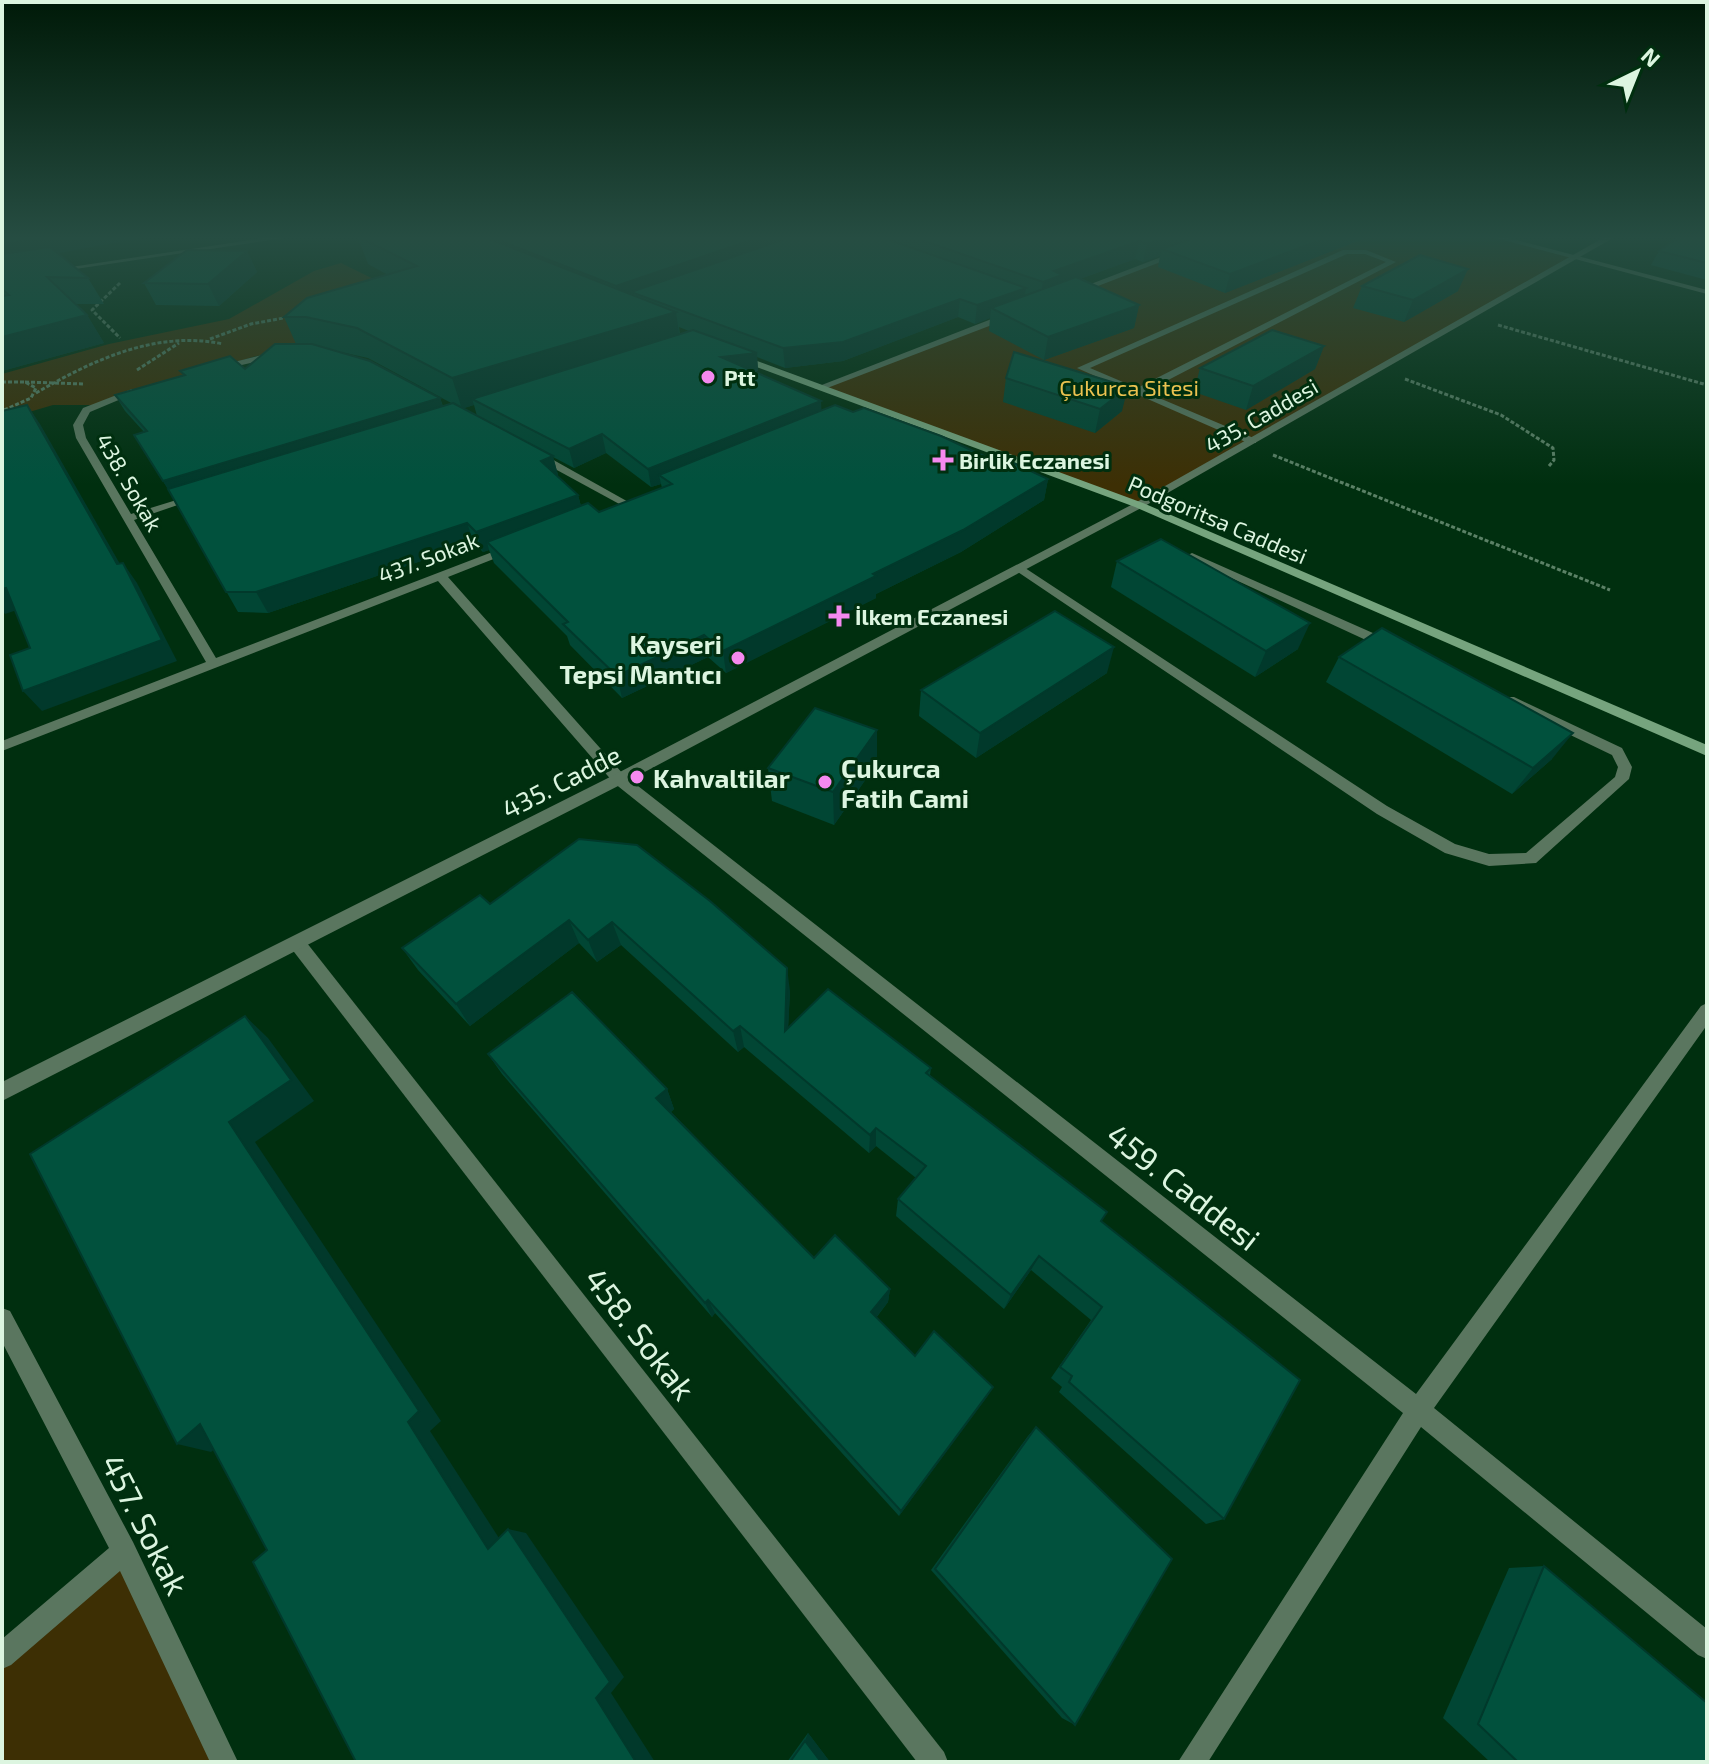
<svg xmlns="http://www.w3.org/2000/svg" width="1709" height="1764" font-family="'Exo 2',sans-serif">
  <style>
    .green { fill: #3d2f04 }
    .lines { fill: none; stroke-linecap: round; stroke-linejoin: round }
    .path { stroke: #5b8166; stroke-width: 3; stroke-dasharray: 4 2; stroke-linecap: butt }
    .service { fill: #5a765f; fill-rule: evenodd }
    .minor { fill: #5a765f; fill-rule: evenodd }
    .tertiary { fill: #5a765f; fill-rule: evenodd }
    .secondary { fill: #76a47e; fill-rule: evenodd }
    .wall { fill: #014634; fill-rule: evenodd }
    .shaded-wall { fill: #01392b }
    .building { fill: #01513d; stroke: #01392b; stroke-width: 2 }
    .poi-dot { fill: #f589ef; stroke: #002f0f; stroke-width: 3 }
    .labels { text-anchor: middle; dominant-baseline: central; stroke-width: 6; stroke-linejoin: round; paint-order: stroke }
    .far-poi-label { font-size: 22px; font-weight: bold; fill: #dcf5e0; stroke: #002f0f; text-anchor: start }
    .far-park-label { font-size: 22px; fill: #ebc250; stroke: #002f0f }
    .far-street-label { font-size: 22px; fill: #dcf5e0; stroke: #002f0f }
    .poi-label { font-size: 26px; font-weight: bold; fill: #dcf5e0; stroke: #002f0f; text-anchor: start }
    .street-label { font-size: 26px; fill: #dcf5e0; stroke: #002f0f }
    .near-street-label { font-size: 32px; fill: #dcf5e0; stroke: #002f0f }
  </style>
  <rect width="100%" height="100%" fill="#002f0f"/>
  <g class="green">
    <polygon points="1223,238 1500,238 1574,258 1139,505 819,388"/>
    <polygon points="341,263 408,296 303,331 328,346 256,356 94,405 53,405 2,420 2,374 109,344 229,319 314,271"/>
    <polygon points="124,1551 224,1762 2,1762 2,1656"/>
  </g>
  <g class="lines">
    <g class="path">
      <polyline points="120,283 92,310 120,338"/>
      <polyline points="1498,325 1707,385"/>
      <polyline points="210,339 251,324 289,317"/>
      <polyline points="137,370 179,343"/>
      <polyline points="1405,379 1501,415 1553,448 1554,460 1549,466"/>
      <polyline points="2,382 25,382 36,388 31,398 2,411"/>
      <polyline points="25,382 84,384"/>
      <path d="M36 393C93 360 156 330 223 344"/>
      <polyline points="1273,455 1610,590"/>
    </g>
    <g class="service">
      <path d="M1343 250H1366L1396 262 1145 392 1256 439V443H1248L1077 368ZM1347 254H1365L1386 262 1137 388 1090 368Z"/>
      <polygon points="1192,553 1391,641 1392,644 1391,647 1381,647 1188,558 1186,556"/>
      <polygon points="1019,564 1387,806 1455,844 1489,854 1526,853 1615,777 1618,767 1612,755 1504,703 1504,697 1514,697 1622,748 1632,767 1629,779 1536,863 1489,866 1445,853 1377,814 1015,570 1013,568"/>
    </g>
    <g class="minor">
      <polygon points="264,238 284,238 55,272 51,270"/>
      <polygon points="1496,238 1509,238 1707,290 1707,294"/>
      <polygon points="1177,251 1184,253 1077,294 1070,292"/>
      <polygon points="1007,313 1011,316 1010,318 822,390 814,388"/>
      <polygon points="282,350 285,351 285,355 215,371 210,368"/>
      <polygon points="132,389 140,391 90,412 83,425 86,438 131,514 196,494 201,497 134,520 216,658 508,546 516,546 516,550 448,577 624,775 1416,1394 1701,1006 1707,1003 1707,1025 1434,1408 1707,1629 1707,1659 1698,1655 1421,1427 1208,1762 1178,1762 1403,1413 614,783 438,581 2,751 2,741 206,662 76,438 73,425 83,408"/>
      <polygon points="533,453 541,453 632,504 623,506 533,457"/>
      <polygon points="297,936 303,938 944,1752 948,1762 917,1762 291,948 289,943 291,938"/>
      <polygon points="2,1308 10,1311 133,1542 238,1762 210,1762 120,1571 11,1665 2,1669 2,1639 109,1548 2,1342"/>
    </g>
    <polygon class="tertiary" points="1603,238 1613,238 1143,507 624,783 2,1101 2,1082 614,775 1135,503"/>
    <polygon class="secondary" points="738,354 1143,503 1707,745 1707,756 1135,507 735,359 735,355"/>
  </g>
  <g class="wall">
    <polygon points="2,238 57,253 88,278 104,304 76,304 87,315 104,343 2,371"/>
    <path d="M358 238H1365L1225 293 1158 267 1160 256 1143 262 1135 259 1080 279 1139 305 1134 328 1044 360 989 331 990 318 975 324 958 317 843 361 785 368 757 357 758 371H754L821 410 853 412 1048 479 1044 500 961 552 876 594V598L726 673 708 657 622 698 570 645 567 636 494 563 489 550 483 552 474 543 268 613 238 612 168 489 134 435 144 432 125 411 115 395 183 375 180 371 245 369 296 344 284 317 388 275 368 264ZM679 327 689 331 680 334ZM336 351 368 358 453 404 443 406 440 398ZM474 405 477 416 463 408ZM606 453 651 487 661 484 662 488 599 512 581 506 578 495 557 476 558 475 553 457 574 468Z"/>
    <polygon points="1707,238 1707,280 1651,265 1659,251"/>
    <polygon points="247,251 257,272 219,306 156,305 144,283"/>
    <polygon points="1362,286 1458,291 1404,322 1353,308"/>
    <polygon points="1324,346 1315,369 1246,410 1194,392 1200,368"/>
    <polygon points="1006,378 1122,411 1095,433 1003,402"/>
    <polygon points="1117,561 1298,649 1255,677 1111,587"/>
    <polygon points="1339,657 1552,759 1512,794 1326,682"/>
    <polygon points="1107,673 976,758 919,716 921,690"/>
    <polygon points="877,730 877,763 834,825 772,801 768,768"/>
    <polygon points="579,839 790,991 788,1028 931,1068 930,1075 1101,1221 1224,1519 1206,1524 1059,1392 1062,1387 1051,1378 1091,1320 1031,1270 1004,1309 896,1216 898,1199 916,1178 876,1146 869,1153 744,1047 738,1052 621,945 597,962 579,943 470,1026 418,970 402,948 490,904"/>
    <polygon points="488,1054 667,1089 674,1109 671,1112 814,1258 890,1289 888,1302 876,1318 915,1356 993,1387 899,1516 715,1313 712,1317 502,1074"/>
    <polygon points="1036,1427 1075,1725 1062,1718 931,1570 1028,1436"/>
    <polygon points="1544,1566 1707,1762 1490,1762 1443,1718 1509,1568"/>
    <polygon points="808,1733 830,1762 787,1762"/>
  </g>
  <g class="shaded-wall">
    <polygon points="33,238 140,238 49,255 2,273 2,244"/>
    <polygon points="757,238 808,238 631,292 632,300 619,304 616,286"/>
    <polygon points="1164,238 1171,238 1168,252 1162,249 1160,256 1143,262 1147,244"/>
    <polygon points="1326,238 1365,238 1225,293 1230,274"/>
    <polygon points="1139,241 1135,259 1060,286 1040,300 1043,282 1054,271"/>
    <polygon points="247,251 257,272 219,306 208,284"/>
    <polygon points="1468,269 1458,291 1404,322 1413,300"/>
    <polygon points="1026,288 1023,306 991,308 990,318 975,324 977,305"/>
    <polygon points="960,299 958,317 843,361 785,368 783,348"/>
    <polygon points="1139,305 1134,328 1044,360 1048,337"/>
    <polygon points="676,312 680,341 472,399 474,405 462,409 452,378"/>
    <polygon points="87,315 104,343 2,371 2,337"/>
    <polygon points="1324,346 1315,369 1246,410 1253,386"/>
    <polygon points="757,353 758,371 723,375 721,357"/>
    <polygon points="1128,387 1122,411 1095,433 1100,409"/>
    <polygon points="440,398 445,414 173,498 163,481"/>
    <polygon points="821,401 822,419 659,475 661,484 651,487 648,469"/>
    <polygon points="27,405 40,424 132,585 117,564"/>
    <polygon points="602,434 606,453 574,468 569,449"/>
    <polygon points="553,456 558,475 546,481 541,461"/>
    <polygon points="1048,479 1044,500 961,552 876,594 876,598 726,673 723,651 873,574"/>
    <polygon points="578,495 583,514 487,542 489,550 483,552 476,532"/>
    <polygon points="467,523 474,543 268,613 256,592"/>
    <polygon points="123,563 137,583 177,661 42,711 23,691"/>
    <polygon points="6,588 23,608 5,614 2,610 2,589"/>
    <polygon points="1310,623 1298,649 1255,677 1266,651"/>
    <polygon points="704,635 708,657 622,698 617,676"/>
    <polygon points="1114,647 1107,673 976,758 980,733"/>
    <polygon points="877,730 877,763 834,825 833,792"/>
    <polygon points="1573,733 1552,759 1512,794 1533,768"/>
    <polygon points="569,920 579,943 470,1026 456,1004"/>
    <polygon points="612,922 621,945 597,962 588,940"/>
    <polygon points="787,968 790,991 787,1052 785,1031"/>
    <polygon points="245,1016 268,1038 314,1101 255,1142 441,1421 430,1431 508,1552 488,1549 408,1422 229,1122"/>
    <polygon points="740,1026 744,1047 738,1052 733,1031"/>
    <polygon points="667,1089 674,1109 664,1117 656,1098"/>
    <polygon points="876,1128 876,1146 869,1153 870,1135"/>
    <polygon points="1039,1256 1031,1270 1004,1309 1011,1295"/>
    <polygon points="890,1289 888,1302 870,1325 871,1312"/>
    <polygon points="708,1300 715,1313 712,1317 705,1303"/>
    <polygon points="993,1387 987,1397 899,1516 901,1511"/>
    <polygon points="200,1424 233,1433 211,1452 177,1444"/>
    <polygon points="508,1529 526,1533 624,1677 611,1693 655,1762 636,1762 596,1698"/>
    <polygon points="808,1733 830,1762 821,1762 805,1741"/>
  </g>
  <g class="building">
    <polygon points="2,238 39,238 39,239 2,244"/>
    <polygon points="361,238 487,238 676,312 452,378 357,328 306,317 284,317 307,298 417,266"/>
    <polygon points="493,238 757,238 616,286"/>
    <polygon points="788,238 884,238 1026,288 977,305 960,299 843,342 783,348 631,292"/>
    <polygon points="915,238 1164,238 1147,244 1139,241 1054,271 1062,275 1043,282"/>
    <polygon points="1193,238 1326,238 1230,274 1162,249"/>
    <polygon points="1678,238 1707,238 1707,263 1659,251"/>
    <polygon points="50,247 88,278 47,277 87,315 2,337 2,296 9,295 2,289 2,254"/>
    <polygon points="187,250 247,251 208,284 144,283"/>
    <polygon points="1420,255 1468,269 1413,300 1362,286"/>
    <polygon points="1076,277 1139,305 1048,337 991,308"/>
    <polygon points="693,330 757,353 721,357 821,401 648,469 602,434 569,449 472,399"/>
    <polygon points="1272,330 1324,346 1253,386 1200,368"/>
    <polygon points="275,344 312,344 370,361 440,398 163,481 134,435 147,431 115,395 185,375 180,371 230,356 245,369"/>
    <polygon points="1014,352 1128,387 1100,409 1006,378"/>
    <polygon points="453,403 553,456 541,461 578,495 476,532 467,523 256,592 226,592 168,489"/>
    <polygon points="27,405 117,564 123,563 162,640 23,691 10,655 30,648 6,588 2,589 2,411"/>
    <polygon points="835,405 853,412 864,408 941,436 1001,464 1007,460 1048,479 963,530 873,574 876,576 723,651 704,635 617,676 563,624 568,622 487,542 588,503 599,512 672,484 659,475"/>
    <polygon points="1161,539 1310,623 1266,651 1117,561"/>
    <polygon points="1055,611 1114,647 980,733 921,690"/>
    <polygon points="1382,628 1573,733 1533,768 1339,657"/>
    <polygon points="815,708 877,730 833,792 768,768"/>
    <polygon points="579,839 637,845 710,901 787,968 785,1031 828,989 931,1068 926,1073 1107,1212 1101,1221 1300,1380 1224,1519 1069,1382 1072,1376 1060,1367 1102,1307 1039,1256 1011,1295 898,1199 926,1166 876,1128 870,1135 740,1026 733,1031 612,922 588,940 569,920 456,1004 402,948 480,895 490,904"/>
    <polygon points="572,992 667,1089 656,1098 814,1258 835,1235 890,1289 871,1312 915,1356 934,1331 993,1387 901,1511 708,1300 705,1303 488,1054"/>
    <polygon points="245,1016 291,1080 229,1122 419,1411 408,1422 488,1549 508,1529 610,1682 596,1698 636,1762 356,1762 253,1562 267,1550 200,1424 177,1444 30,1154"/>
    <polygon points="1036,1427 1172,1559 1075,1725 935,1569"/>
    <polygon points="1544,1566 1707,1703 1707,1762 1518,1762 1478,1724"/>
    <polygon points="805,1741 821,1762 790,1762"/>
  </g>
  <linearGradient id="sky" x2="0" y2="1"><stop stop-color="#001a08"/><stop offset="0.49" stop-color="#264d42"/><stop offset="1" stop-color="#264d42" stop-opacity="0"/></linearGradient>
  <rect width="1709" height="485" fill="url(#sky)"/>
  <g class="poi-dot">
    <circle cx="708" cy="377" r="8"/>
    <path d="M939 448h8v8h8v8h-8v8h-8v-8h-8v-8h8z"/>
    <path d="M835 604h8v8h8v8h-8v8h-8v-8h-8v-8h8z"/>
    <circle cx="738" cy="658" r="8"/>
    <circle cx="637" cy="777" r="8"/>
    <circle cx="825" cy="782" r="8"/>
  </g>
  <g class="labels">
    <g class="far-poi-label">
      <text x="724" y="377">Ptt</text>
      <text x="959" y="460">Birlik Eczanesi</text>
      <text x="855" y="616">İlkem Eczanesi</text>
    </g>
    <g class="far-park-label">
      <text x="1129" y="387">Çukurca Sitesi</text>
    </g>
    <g class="far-street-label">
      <text transform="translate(1261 415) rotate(-30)">435. Caddesi</text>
      <text transform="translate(130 482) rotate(60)">438. Sokak</text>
      <text transform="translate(1218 519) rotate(23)">Podgoritsa Caddesi</text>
      <text transform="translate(428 557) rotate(-21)">437. Sokak</text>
    </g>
    <g class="poi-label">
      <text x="722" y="643" text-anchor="end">Kayseri<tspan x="722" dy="30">Tepsi Mantıcı</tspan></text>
      <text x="841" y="767">Çukurca<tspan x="841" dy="30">Fatih Cami</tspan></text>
      <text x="653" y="777">Kahvaltilar</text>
    </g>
    <g class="street-label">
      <text transform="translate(561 781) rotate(-27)">435. Cadde</text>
    </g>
    <g class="near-street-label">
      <text transform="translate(1184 1186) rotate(38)">459. Caddesi</text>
      <text transform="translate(641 1333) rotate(52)">458. Sokak</text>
      <text transform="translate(146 1524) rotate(63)">457. Sokak</text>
    </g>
  </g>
  <rect width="1709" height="1764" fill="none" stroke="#dcf5e0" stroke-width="8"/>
  <g transform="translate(1637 72) rotate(43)" stroke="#002f0f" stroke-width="6" paint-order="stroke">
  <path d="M0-6L14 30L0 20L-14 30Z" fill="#dcf5e0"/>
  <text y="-12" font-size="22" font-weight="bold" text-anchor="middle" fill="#dcf5e0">N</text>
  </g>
</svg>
